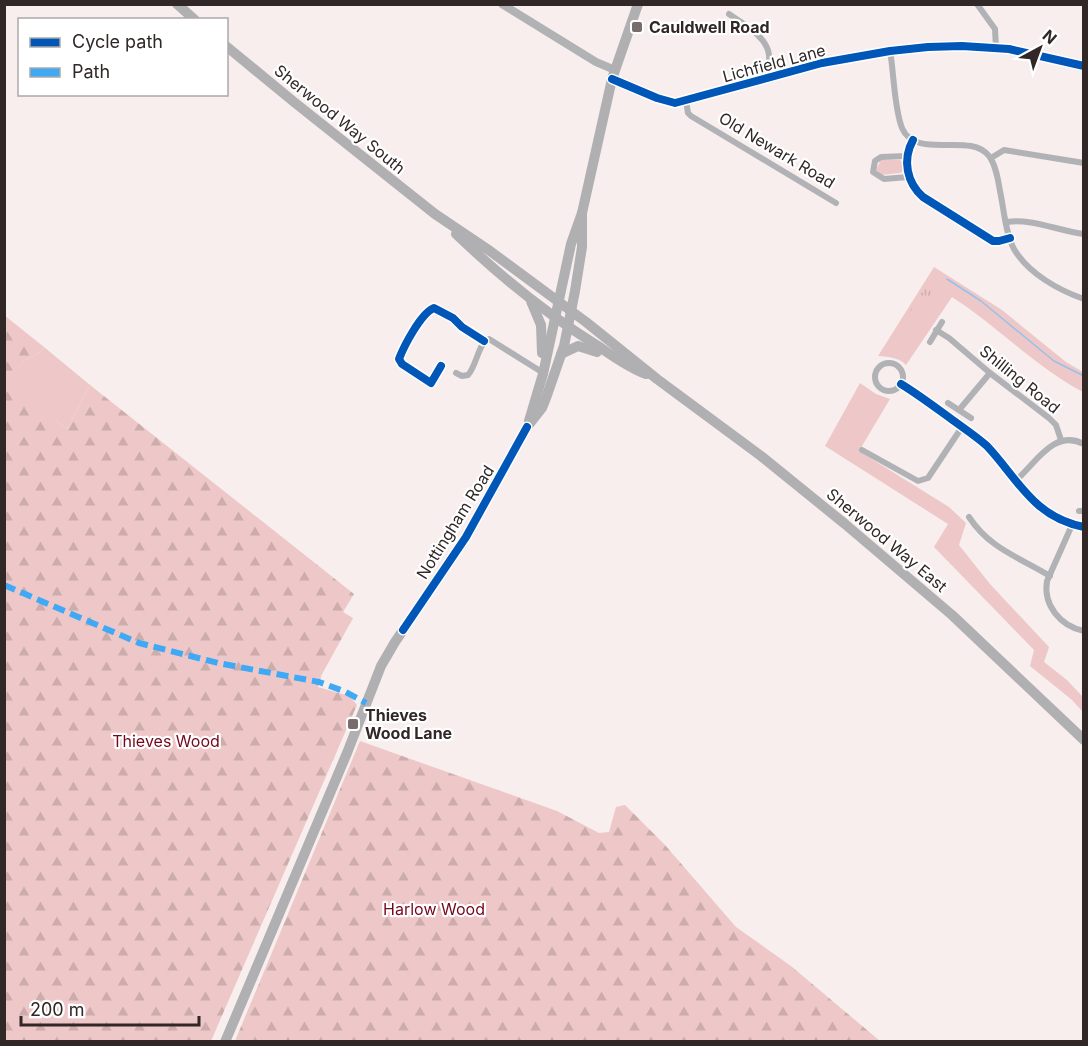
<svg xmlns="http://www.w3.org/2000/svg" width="1088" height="1046" font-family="Inter,sans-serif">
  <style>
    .green { fill: #eec8c8 }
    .forest { fill: url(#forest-firs) }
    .park { fill: url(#park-tufts) }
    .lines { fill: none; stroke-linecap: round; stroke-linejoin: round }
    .stream { stroke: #96c1ea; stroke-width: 1.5 }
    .street { stroke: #b1b2b5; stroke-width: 6 }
    .secondary { stroke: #b1b2b4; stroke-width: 8 }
    .highway { stroke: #b0afb2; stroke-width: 10 }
    .quiet { stroke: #3fa9f5; stroke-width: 6; stroke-dasharray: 12 6; stroke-linecap: butt }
    .cycleway-casing { stroke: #fff; stroke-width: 11 }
    .cycleway { stroke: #0057b8; stroke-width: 8 }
    .poi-dot { fill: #766d6c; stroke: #fff; stroke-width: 2 }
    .labels { text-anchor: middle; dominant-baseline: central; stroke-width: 4.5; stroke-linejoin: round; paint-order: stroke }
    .poi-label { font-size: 16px; font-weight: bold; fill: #312727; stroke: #fff; text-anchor: start }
    .street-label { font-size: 16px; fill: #312727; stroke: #fff }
    .park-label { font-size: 16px; fill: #75071d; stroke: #fff }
  </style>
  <defs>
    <pattern id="forest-firs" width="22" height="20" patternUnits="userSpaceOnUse" patternTransform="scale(1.5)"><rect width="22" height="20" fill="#eec8c8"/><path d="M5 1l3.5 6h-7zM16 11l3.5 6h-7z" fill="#cdacac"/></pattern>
    <pattern id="park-tufts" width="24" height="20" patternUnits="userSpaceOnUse" patternTransform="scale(1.5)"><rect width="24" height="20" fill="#eec8c8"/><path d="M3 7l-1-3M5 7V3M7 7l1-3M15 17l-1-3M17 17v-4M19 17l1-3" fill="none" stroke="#cdacac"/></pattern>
  </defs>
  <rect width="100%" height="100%" fill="#f7eeed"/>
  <g class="green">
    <polygon points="881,160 900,160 904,164 904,171 900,173 881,175 876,170"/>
    <path d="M934 267 1002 310 1066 362 1083 372V392C1036 367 997 326 952 297L906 365C898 357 889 357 878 356Z"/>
    <polygon points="44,347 90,385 67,429 11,384 23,361 39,353"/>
    <polygon points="860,383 876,394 890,399 859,451 949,507 966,523 959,545 990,584 1049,647 1044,662 1067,680 1083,697 1083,712 1072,700 1030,666 1034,650 934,547 948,524 825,446"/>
  </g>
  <g class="forest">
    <polygon points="4,315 44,347 39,353 23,361 12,384 67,429 90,385 354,594 343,612 353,618 321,676 318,687 349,696 357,705 211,1041 5,1041"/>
    <polygon points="360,741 557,811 599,833 609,832 616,807 625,805 665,845 736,927 791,966 880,1041 235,1041"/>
  </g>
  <polygon class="park" points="930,279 944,289 924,320 910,311"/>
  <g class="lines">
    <polyline class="stream" points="947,279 981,301 1054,361 1084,376"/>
    <g class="street">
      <polyline points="977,4 995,29 996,48"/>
      <path d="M729 14C743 24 767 36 769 55 770 63 767 72 765 79"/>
      <path d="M890 51C894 73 894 108 902 128 916 161 970 131 989 156 996 165 998 180 1000 191 1004 209 1005 232 1014 249 1028 273 1058 290 1084 299"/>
      <polyline points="686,101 688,113 691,116 836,203"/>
      <path d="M913 140C902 160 907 183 923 197L993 241H999L1010 238"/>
      <polyline points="907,156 881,157 875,161 873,172 884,179 908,177"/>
      <polyline points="991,158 1004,150 1084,163"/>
      <path d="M1007 222C1031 218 1059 231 1084 234"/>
      <polyline points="936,330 949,338 990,373 1049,418 1056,425 1061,440"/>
      <polyline points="930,342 942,322"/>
      <circle cx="889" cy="377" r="14"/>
      <path d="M441 366 431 383 402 364 399 359C404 346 421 313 434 308L453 318 462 327 484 341"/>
      <path d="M456 373 462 376 468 375C477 365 478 343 489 339L545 374"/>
      <path d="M901 384C919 395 936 408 954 421 965 429 977 437 987 446 1018 479 1033 517 1084 527"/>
      <polyline points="948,403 971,418"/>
      <polyline points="959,410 990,373"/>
      <polyline points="862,450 918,481 928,478 962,427"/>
      <path d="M1014 482C1035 465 1053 428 1084 444"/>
      <polyline points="1079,511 1084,511"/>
      <path d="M969 517C990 549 1019 557 1050 576"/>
      <path d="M1072 525 1047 581C1043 605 1060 626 1084 631"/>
    </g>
    <g class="secondary">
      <polyline points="502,4 596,62 615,70"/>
      <polyline points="612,79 657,98 675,103 822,63 890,51 928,47 962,46 1009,49 1084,66"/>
    </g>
    <g class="highway">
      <polyline points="177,4 195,20"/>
      <polyline points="226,46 294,102 435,214 490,251 586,322 657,379 761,456 845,524 952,615 1084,740"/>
      <path d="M456 234C500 276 546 314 598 346 613 356 629 368 646 374"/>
      <polyline points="531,301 541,325 542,353"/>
      <polyline points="561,354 578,346 597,352"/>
      <polyline points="529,421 543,374 571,244 582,213 612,79 638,4"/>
      <polyline points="225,1042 347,753 381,666 395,642 466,537 527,427 542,408 546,398 564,346 575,291 582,247 582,213"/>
    </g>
    <polyline class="quiet" points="4,585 139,643 218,663 319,682 346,692 366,703"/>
    <g class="cycleway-casing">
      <g id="cycleway">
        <polyline points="612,79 657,98 675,103 822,63 890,51 928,47 962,46 1009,49 1084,66"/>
        <path d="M913 140C902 160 907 183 923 197L993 241H999L1010 238"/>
        <path d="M441 366 431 383 402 364 399 359C404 346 421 313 434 308L453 318 462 327 484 341"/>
        <path d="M901 384C919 395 936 408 954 421 965 429 977 437 987 446 1018 479 1033 517 1084 527"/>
        <polyline points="403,630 466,537 527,427"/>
      </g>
    </g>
    <use href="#cycleway" class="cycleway"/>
  </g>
  <g class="poi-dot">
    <rect x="631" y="21" width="12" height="12" rx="3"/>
    <rect x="347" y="718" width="12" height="12" rx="3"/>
  </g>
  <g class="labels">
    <g class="poi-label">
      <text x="649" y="27">Cauldwell Road</text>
      <text x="365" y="715">Thieves<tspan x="365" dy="18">Wood Lane</tspan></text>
    </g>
    <g class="street-label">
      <text transform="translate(774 63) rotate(-15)">Lichfield Lane</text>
      <text transform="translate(340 119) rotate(39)">Sherwood Way South</text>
      <text transform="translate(777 150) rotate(31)">Old Newark Road</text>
      <text transform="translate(1020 379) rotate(39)">Shilling Road</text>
      <text transform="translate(455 522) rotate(-58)">Nottingham Road</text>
      <text transform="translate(887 540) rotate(40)">Sherwood Way East</text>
    </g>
    <g class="park-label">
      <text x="166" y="741">Thieves Wood</text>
      <text x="434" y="909">Harlow Wood</text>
    </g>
  </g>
  <rect width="1088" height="1046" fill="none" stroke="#312727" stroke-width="12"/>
  <rect x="18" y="18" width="210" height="78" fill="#ffffff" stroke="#ada9a9" stroke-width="1.5"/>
  <rect x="30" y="38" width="30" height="9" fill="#0057b8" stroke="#ada9a9" stroke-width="1.5"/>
  <text x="72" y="48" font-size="18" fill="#312727">Cycle path</text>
  <rect x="30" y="68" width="30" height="9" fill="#3fa9f5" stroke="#ada9a9" stroke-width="1.5"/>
  <text x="72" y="78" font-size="18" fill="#312727">Path</text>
  <g transform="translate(1040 48) rotate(41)" stroke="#ffffff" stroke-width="4.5" paint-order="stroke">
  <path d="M0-4.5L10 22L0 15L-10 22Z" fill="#312727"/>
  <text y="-9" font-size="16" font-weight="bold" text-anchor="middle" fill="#312727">N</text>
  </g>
  <path d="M21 1016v9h178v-9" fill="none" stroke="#312727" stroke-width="3"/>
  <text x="30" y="1016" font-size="18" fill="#312727" stroke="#ffffff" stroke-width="4.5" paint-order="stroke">200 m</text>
</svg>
